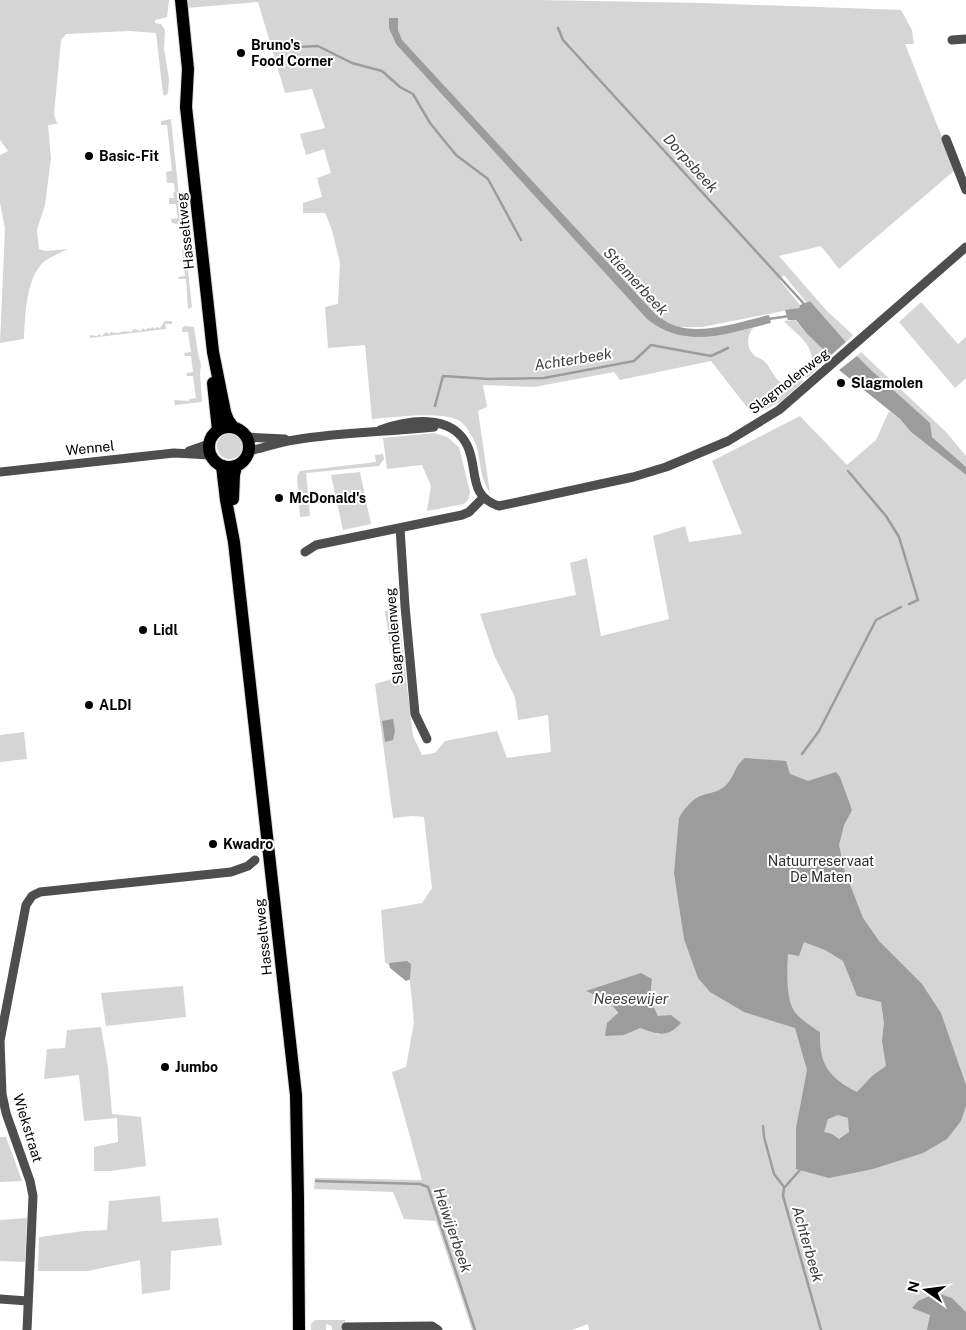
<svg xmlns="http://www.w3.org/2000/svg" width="966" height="1330" font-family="'Public Sans',sans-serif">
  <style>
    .green { fill: #d5d5d5; fill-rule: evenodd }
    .water { fill: #9c9c9c; fill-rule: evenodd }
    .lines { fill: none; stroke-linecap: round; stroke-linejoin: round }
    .stream { stroke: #9c9c9c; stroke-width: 2.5 }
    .primary-casing { stroke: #dbdbdb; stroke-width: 14 }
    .street { stroke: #4e4e4e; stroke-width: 9 }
    .primary { stroke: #000; stroke-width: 12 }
    .poi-dot { fill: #000; stroke: #fff; stroke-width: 2 }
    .labels { text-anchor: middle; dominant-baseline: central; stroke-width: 4; stroke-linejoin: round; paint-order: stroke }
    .poi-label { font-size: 14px; font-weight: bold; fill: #000; stroke: #fff; text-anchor: start }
    .street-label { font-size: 14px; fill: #000; stroke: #fff }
    .park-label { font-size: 14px; fill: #2c2c2c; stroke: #fff }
    .water-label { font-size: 15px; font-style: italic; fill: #3d3d3d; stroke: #fff }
  </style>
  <rect width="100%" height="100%" fill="#fff"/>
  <g class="green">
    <path d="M0 0H169L167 17 155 20V23L161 24 165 30 164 49 169 79 168 93 165 96 163 94 156 33 130 31 66 34 61 40 54 114 57 124 48 125 51 158 45 205 37 230 39 249 46 251 67 249C59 254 46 258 40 266 26 283 25 317 24 339L0 343 5 228 0 203V155L8 151 0 140Z"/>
    <path d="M185 0H537L703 3 901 10 912 30 914 44H905L955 170 839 269 821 246 779 256 827 311 853 335 846 342 810 301 806 302 784 275 779 279 800 305 799 308 702 327H680L681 335C706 335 729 333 753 328 747 335 746 347 753 354 756 358 762 358 766 363 776 376 781 395 800 378L803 382 782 401 753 415 711 361 620 380 614 372 534 387 483 385 487 407 478 411 490 493C480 479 481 462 476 445 473 437 466 424 458 420 438 411 395 417 372 419L365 345 328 348 325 307 338 304 340 263 332 230 325 213H303V203L322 197 317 178 331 173 324 149 306 155 300 134 325 128 312 89 285 93 258 2 186 8Z"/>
    <polygon points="171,119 182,225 172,223 171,219 178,218 176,204 169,204 169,198 174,198 173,193 175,192 174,183 167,183 166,172 172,171 167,125 161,125 161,121"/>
    <polygon points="182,249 186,252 192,307 188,309 186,279 179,279 178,277 185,276"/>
    <polygon points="921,302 958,344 966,337 966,378 955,388 899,322"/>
    <path d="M795 320 807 334 830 356 807 378 804 374 812 367C814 342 798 337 784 321Z"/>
    <path d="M165 321H172V324H165L166 329 90 338V335L97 336 99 334 102 336 106 332 109 334 111 332C118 335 124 329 131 332L134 329 141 331 143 328 145 330 148 328 150 329 152 327 155 329 156 327 160 328Z"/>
    <polygon points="185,326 194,327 198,353 201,365 200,373 202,402 175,405 174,400 189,401 189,399 196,398 193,376 187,376 186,373 193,372 191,356 185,356 184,353 191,352 188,332 182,332 182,328"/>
    <polygon points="861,352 945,431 966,456 966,467 932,437 857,356"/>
    <path d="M889 411 900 419 911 432 966 475V1330H589L588 1324 572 1330H472L436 1221 404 1219 393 1192 314 1189 315 1178 422 1180 392 1072 406 1067 414 1022 410 981 385 962 381 910 422 903 432 888 424 817 412 816 393 818 375 684 395 678 385 611H398L413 736 422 755 435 753 445 741 497 731 507 758 551 752 548 715 518 720 515 697 494 655 480 614 576 595 570 563 587 558 601 636 669 619 653 536 685 526 689 542 742 534 712 461 800 416 847 465 876 440ZM652 979 650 999 658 1016 660 1035 640 1027 624 1035H606L607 1023 618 1014 609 1001 587 991 612 984Z"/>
    <polygon points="434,433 447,437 459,447 470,492 468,500 464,504 427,511 431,486 422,465 387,469 383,438"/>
    <circle cx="230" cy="446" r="13"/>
    <polygon points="383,454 384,459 379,466 306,473 310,516 300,517 297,477 300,471 376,462 375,455"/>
    <polygon points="360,472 371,524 343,530 331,475"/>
    <polygon points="24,732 27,759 0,762 0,735"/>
    <polygon points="183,986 186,1017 106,1026 101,993"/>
    <polygon points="101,1027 108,1067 112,1114 141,1117 146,1166 111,1171 94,1171 94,1147 118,1142 117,1118 84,1121 79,1075 44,1079 47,1049 65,1048 67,1030"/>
    <polygon points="0,1137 6,1137 22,1181 0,1182"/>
    <polygon points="160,1196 162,1222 218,1218 222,1245 171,1251 170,1290 142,1294 140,1260 88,1271 38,1271 39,1237 84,1231 107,1230 109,1201"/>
    <polygon points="27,1218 25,1262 0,1261 0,1220"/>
    <polygon points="315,1320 345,1320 345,1330 332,1330 332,1326 326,1324 326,1330 311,1330 311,1324"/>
  </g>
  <g class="water">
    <path d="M389 18H398V30L402 40 656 315C662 319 669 324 676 326 703 335 742 321 769 315L771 323C727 333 688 350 648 320L396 44 389 28Z"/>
    <polygon points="810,301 846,342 830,356 807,334 796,320 788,320 785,310 799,308 800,305"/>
    <polygon points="857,356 872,371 930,423 932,437 966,467 966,475 911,432 900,419 839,370"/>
    <polygon points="393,719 395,731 393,740 385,742 382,721"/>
    <path d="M745 758 786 761 790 774 808 781 836 772 840 777 852 810 844 825 839 845 844 869 863 918 879 941 922 984 941 1013 966 1085V1106L961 1121 947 1139 923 1153 873 1169 829 1178 796 1169V1128L807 1070 795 1028 744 1012 710 992 698 978 684 939 674 873 679 818C682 811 691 801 698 797 706 793 717 793 724 787 735 778 733 767 745 758ZM804 942 825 950 843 961 857 996 881 1002 884 1023 882 1041 886 1066 872 1076 857 1092C829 1078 819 1065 820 1032 813 1028 797 1017 793 1009 786 996 787 969 788 954L799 956ZM838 1115 848 1118 849 1132 839 1139 832 1134 824 1132 828 1119Z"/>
    <polygon points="407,961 411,964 410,979 406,981 390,968 389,963"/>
    <path d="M641 973 652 979 650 999 658 1016 671 1015 681 1023C666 1039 658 1034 640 1028L624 1035 605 1036 607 1023 618 1013 609 1001 586 991Z"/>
    <polygon points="937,1293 952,1298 966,1312 966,1330 927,1330 930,1315 912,1308 918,1301"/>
  </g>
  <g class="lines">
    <g class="stream">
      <polyline points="558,28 563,40 806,306"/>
      <polyline points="297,47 318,46 352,63 382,71 400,87 413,94 430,123 456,155 488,179 521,240"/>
      <polyline points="768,319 790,316"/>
      <polyline points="435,406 443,376 489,379 544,378 634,361 651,345 711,356 728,348"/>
      <polyline points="848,471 886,516 899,537 918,600 909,604"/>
      <polyline points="802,754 819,731 876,620 901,607"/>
      <polyline points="763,1126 764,1137 774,1174 784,1187"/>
      <polyline points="800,1170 784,1188 783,1196 821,1330"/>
      <polyline points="316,1181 420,1184 428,1187 475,1330"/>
    </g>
    <g class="primary-casing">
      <g id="primary">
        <polyline points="181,0 188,69 186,107 213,352 225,412 228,420 233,427"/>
        <polyline points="213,383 218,430"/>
        <circle cx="229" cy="447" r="20"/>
        <polyline points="222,466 226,500 234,542 296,1095 298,1198 299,1330"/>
        <polyline points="233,499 234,475 236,466"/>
      </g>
    </g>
    <g class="street">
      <polyline points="952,40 966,39"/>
      <polyline points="946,139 966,190"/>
      <path d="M380 430C408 420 451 413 467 445 479 469 467 496 499 506L633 477 666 467 728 441 779 410 966 247"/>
      <polyline points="246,437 285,439"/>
      <polyline points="189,451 209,444"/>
      <path d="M249 451C264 448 279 442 294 440 341 432 387 432 434 427"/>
      <polyline points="0,472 174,453 210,455"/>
      <polyline points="400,528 405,606 415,714 427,739"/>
      <polyline points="305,552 316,545 462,515 469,512 483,498"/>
      <polyline points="0,1299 28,1301"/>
      <polyline points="346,1327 432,1326 438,1330"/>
      <polyline points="27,1330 33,1196 30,1181 6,1113 2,1094 0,1041 26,905 32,896 40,892 231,872 248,866 255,860"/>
    </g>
    <use href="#primary" class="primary"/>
  </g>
  <g class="poi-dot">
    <circle cx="241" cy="53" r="5"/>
    <circle cx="89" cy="156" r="5"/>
    <circle cx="841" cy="383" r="5"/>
    <circle cx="279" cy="498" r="5"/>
    <circle cx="143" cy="630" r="5"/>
    <circle cx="89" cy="705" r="5"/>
    <circle cx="213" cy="844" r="5"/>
    <circle cx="165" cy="1067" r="5"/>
  </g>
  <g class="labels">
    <g class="poi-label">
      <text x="251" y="45">Bruno's<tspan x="251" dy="16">Food Corner</tspan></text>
      <text x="99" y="156">Basic-Fit</text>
      <text x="851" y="383">Slagmolen</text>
      <text x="289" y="498">McDonald's</text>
      <text x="153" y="630">Lidl</text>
      <text x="99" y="705">ALDI</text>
      <text x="223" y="844">Kwadro</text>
      <text x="175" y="1067">Jumbo</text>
    </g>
    <g class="street-label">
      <text transform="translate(185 231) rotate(-96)">Hasseltweg</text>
      <text transform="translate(789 381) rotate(-38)">Slagmolenweg</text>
      <text transform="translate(90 448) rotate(-6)">Wennel</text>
      <text transform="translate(394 636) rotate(-95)">Slagmolenweg</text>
      <text transform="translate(263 937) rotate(-96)">Hasseltweg</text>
      <text transform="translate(28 1128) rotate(73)">Wiekstraat</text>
    </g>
    <g class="park-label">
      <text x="821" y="861">Natuurreservaat<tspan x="821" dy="16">De Maten</tspan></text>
    </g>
    <g class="water-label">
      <text transform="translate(691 163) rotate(48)">Dorpsbeek</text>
      <text transform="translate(636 281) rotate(47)">Stiemerbeek</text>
      <text transform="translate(573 359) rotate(-9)">Achterbeek</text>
      <text x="631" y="998">Neesewijer</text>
      <text transform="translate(453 1230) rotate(71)">Heiwijerbeek</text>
      <text transform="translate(808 1244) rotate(74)">Achterbeek</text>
    </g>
  </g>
  <g transform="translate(926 1290) rotate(284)" stroke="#ffffff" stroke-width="4" paint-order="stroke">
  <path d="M0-4L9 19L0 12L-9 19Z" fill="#000000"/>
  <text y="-8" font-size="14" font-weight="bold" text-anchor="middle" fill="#000000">N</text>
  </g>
</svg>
